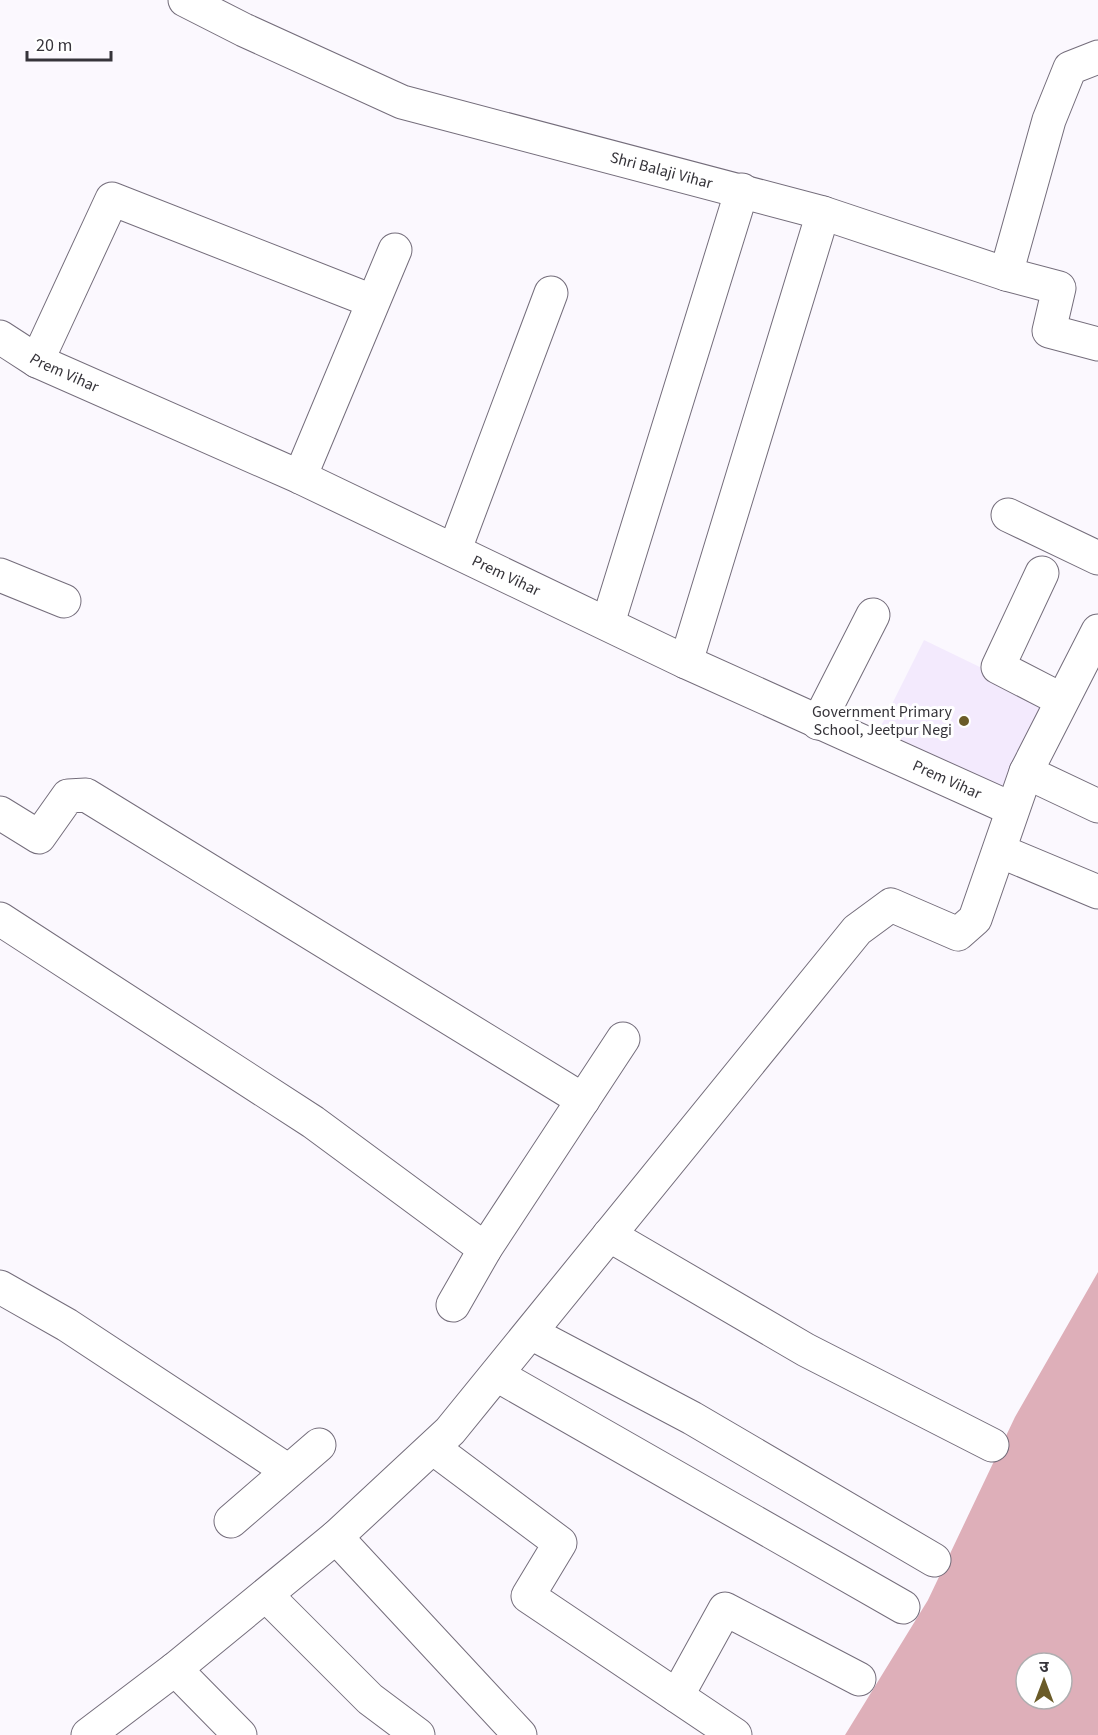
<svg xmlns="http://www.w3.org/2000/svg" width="1098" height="1735" font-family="'Source Sans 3','Noto Sans Devanagari',sans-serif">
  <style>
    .built { fill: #f3eafd }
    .forest { fill: #deafb9; fill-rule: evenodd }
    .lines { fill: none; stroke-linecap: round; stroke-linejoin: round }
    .minor-casing { stroke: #746d7b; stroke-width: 35 }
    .minor { stroke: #fff; stroke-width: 33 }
    .poi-dot { fill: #6a5b28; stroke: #fff; stroke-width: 2 }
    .labels { text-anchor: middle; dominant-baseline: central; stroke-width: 6; stroke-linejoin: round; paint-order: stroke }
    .street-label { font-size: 16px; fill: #36343a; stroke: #fff }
    .poi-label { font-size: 16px; fill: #36343a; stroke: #fff; text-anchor: end }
  </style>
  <rect width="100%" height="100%" fill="#fbf8fe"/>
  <polygon class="built" points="924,640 1054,703 1005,794 874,740"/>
  <path class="forest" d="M1098 1272V1735H845L928 1600 1015 1417ZM1026 1663H1062V1699H1026Z"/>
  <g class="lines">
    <g class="minor-casing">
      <g id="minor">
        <path id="s1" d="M185 0 244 30 402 102 823 213 1006 274 1059 288 1049 331 1098 344"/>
        <polyline points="1006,274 1049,120 1070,68 1098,57"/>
        <path id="s2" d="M0 337 37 361 300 477 686 662 1012 809"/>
        <polyline points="37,361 112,199 372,301"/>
        <polyline points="300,477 395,250"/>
        <polyline points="1008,515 1098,558"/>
        <polyline points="455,549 551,293"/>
        <polyline points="1042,573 998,667 1062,700"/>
        <polyline points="0,575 64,601"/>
        <polyline points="608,623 742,190"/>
        <polyline points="686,662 823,213"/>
        <polyline points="818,723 873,615"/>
        <polyline points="1026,772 1098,806"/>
        <polyline points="0,813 39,837 68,796 86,795 583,1100"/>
        <polyline points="1000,851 1098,892"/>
        <polyline points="0,919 313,1122 485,1249"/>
        <polyline points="609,1235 806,1350 992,1445"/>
        <polyline points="0,1287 67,1325 287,1470"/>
        <polyline points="453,1305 485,1249 623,1039"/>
        <polyline points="531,1333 692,1418 934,1560"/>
        <polyline points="497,1375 903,1607"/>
        <polyline points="433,1448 560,1543 528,1596 735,1735"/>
        <polyline points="231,1521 319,1445"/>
        <polyline points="336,1537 520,1735"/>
        <polyline points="266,1595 370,1699 418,1735"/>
        <polyline points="175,1669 240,1735"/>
        <polyline points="677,1696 725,1609 859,1679"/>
        <polyline points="88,1735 175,1669 336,1537 450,1431 857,930 891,905 958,934 975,919 1026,772 1098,631"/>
      </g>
    </g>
    <use href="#minor" class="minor"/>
  </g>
  <circle class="poi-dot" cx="964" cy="721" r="6"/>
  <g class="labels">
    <g class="street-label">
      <text stroke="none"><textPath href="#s1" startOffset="508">Shri Balaji Vihar</textPath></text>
      <text stroke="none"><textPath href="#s2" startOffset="74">Prem Vihar</textPath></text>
      <text stroke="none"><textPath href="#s2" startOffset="560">Prem Vihar</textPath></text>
      <text stroke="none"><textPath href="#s2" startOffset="1046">Prem Vihar</textPath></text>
    </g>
    <g class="poi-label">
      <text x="952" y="712">Government Primary<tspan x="952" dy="18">School, Jeetpur Negi</tspan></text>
    </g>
  </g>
  <g transform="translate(1044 1681)"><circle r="28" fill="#ffffff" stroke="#afaeb0" stroke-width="1.5"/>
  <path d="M0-4.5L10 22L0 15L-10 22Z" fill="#6a5b28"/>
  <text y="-9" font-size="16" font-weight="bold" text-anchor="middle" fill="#36343a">उ</text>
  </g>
  <path d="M27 51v9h84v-9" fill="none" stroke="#36343a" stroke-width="3"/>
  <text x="36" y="51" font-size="18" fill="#36343a" stroke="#ffffff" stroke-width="4.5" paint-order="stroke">20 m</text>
</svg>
